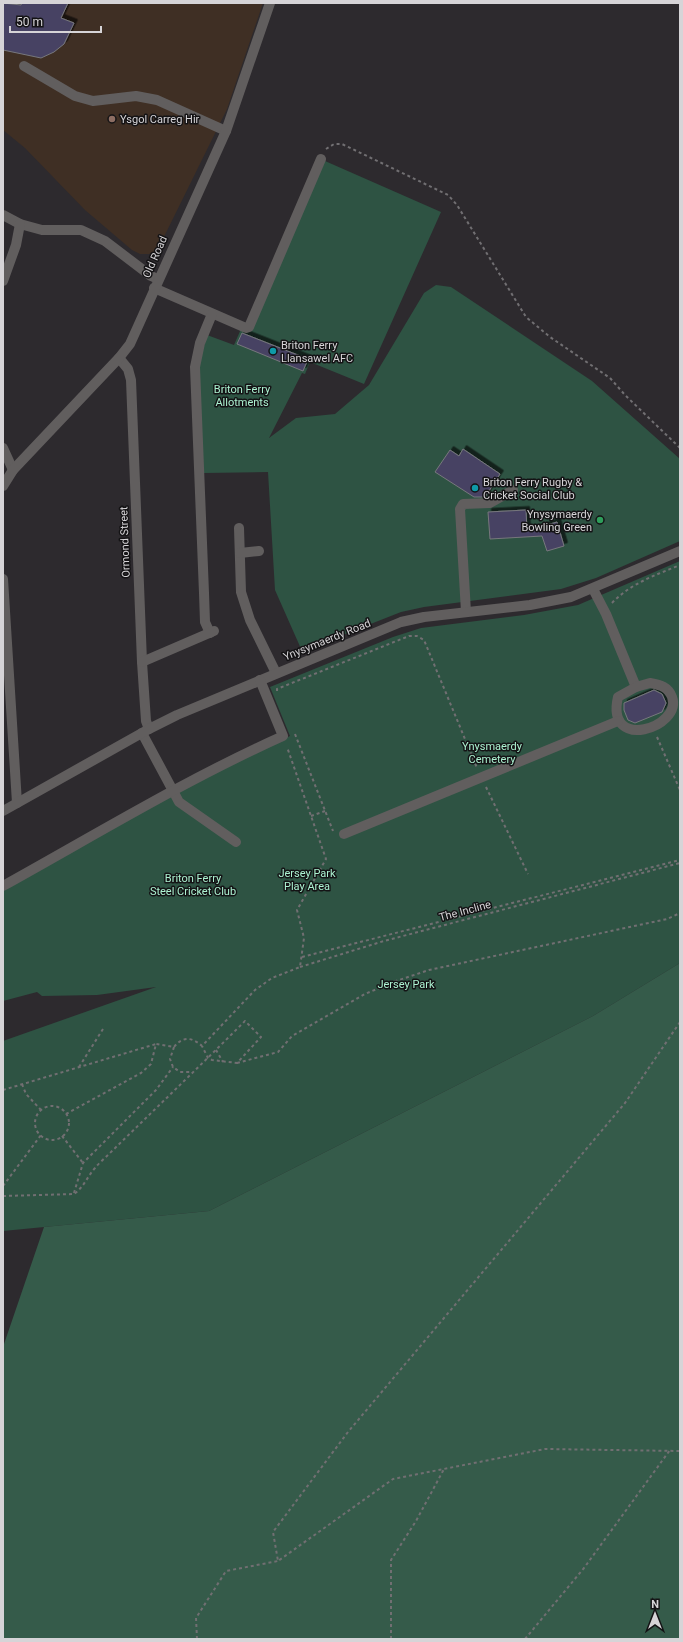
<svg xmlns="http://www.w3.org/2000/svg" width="683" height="1642" font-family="Roboto,sans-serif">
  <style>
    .education { fill: #3f2f24 }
    .green { fill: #2e5343 }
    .forest { fill: #355b4a }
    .building { fill: #474363; stroke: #77777d; filter: url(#shadow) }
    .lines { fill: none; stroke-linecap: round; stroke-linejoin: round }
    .path { stroke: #716f72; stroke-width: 2; stroke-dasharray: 3 3; stroke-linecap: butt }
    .minor { stroke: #615e5e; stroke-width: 10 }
    .education-dot { fill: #8d6e63; stroke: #141315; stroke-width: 1.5 }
    .culture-dot { fill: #0f9aa8; stroke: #141315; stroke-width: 1.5 }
    .leisure-dot { fill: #2e9e5b; stroke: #141315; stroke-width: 1.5 }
    .labels { text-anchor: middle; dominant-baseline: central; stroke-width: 3; stroke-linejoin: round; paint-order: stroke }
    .poi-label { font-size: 11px; fill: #d6d4d7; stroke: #141315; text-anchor: start }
    .street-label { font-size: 11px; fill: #d6d4d7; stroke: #141315 }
    .park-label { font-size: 11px; fill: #acf2d1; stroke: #141315 }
  </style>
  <defs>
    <filter id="shadow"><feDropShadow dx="3.5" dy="-3.5" stdDeviation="0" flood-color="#0009"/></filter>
  </defs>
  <rect width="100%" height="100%" fill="#2d2a2e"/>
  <polygon class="education" points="3,3 263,3 227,109 157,251 149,254 140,254 132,250 85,210 25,148 3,130"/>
  <g class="green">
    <polygon points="325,161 441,212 364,384 310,362 305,374 302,373 269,438 296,418 335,414 369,385 424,293 436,285 451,287 592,381 680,459 680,541 596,578 561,589 424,607 401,612 302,651 275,590 268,472 203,473 198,367 207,335 234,345 241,329 248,332"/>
    <path d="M680 561V963L593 1016 209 1211 3 1231V1041L156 987 97 995 42 996 37 992 3 1001V890C98 837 192 781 290 736L270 687 393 637 421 628 524 615 578 605Z"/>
  </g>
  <polygon class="forest" points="680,963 680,1639 3,1639 3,1347 44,1227 209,1211 593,1016"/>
  <g class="building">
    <polygon points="3,3 21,5 22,3 68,3 61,18 74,23 64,44 54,52 41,58 3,50"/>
    <polygon points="242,333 308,359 303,371 237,344"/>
    <polygon points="463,449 500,474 485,497 474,497 435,472 450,450 459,456"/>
    <polygon points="526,510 527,531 557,522 564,546 547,551 542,536 490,539 488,512"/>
    <polygon points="654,690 662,694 666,703 662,712 635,723 628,720 624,710 624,703"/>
  </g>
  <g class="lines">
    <g class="path">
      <polyline points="326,149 334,144 342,144 448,195 457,205 526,317 550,337 610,378 625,395 680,448"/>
      <path d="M612 603C631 583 656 575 680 565"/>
      <polyline points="277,691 277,689 409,636 417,636 424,640 477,768"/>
      <polyline points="295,734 333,831"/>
      <polyline points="657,737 680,790"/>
      <polyline points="486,787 528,874"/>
      <polyline points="311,816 325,811"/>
      <polyline points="302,957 680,860"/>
      <polyline points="300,967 384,941 680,863"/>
      <polyline points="680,1022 625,1103 348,1432 273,1532 278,1561 393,1479 545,1449 680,1451"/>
      <polyline points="174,1047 170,1059 173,1067 180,1072 191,1072"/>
      <polyline points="216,1050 223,1062"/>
      <polyline points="237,1063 278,1052 292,1036 365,994 396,981 429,970 667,919 680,913"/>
      <polyline points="79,1067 103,1029"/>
      <polyline points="22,1084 26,1094 41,1110"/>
      <polyline points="3,1090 156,1044"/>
      <circle cx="52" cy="1123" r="17"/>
      <path d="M66 1114 141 1073 151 1064 156 1044 174 1047C183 1036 192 1037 202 1046L255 990 272 978 300 967 304 938 297 910 326 859 287 747"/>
      <polyline points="62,1136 83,1163"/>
      <polyline points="3,1186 41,1135"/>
      <polyline points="74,1193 83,1163 156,1090 173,1067"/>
      <path d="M3 1196 74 1194C84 1187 87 1177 95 1168 99 1163 105 1158 110 1153 155 1109 200 1066 245 1021L261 1037 237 1063 212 1060 208 1058 202 1046"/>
      <polyline points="197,1639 196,1618 226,1571 278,1561"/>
      <polyline points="391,1639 391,1560 416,1521 444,1469"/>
      <polyline points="525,1639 584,1568 670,1450"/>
    </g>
    <g class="minor">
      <polyline points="24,66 75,96 93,101 136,96 157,100 226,131"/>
      <polyline points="3,215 20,224 42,230 81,230 105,241 151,276 158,279"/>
      <polyline points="3,281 16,245 20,224"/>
      <polyline points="154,288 246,328 249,327 321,159"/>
      <polyline points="119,358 128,369 131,380 142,662 146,721 149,729"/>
      <polyline points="3,448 13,470"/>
      <polyline points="3,486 13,470 119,358 130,344 226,131 270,3"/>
      <polyline points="239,528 241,592 250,620 276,673"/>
      <polyline points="240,553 259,551"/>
      <polyline points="3,579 17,803"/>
      <polyline points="593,589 606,614 636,687"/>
      <polyline points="466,612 460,509 463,504 490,503 513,490"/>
      <polyline points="210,633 205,622 204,593 195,367 200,343 212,314"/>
      <polyline points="142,662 214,631"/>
      <path d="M650 683C661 685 668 687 672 697 683 727 605 753 618 697L636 687Z"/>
      <polyline points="142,733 179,802 236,842"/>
      <polyline points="3,811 149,729 177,715 401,622 424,617 530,605 571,597 680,551"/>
      <polyline points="344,834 618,721"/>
      <path d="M3 886C95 835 187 779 283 736L260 680"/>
    </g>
  </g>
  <circle class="education-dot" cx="112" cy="119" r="4"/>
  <g class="culture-dot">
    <circle cx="273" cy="351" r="4"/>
    <circle cx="475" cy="488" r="4"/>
  </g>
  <circle class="leisure-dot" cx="600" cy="520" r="4"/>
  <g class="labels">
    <g class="poi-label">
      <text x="120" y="119">Ysgol Carreg Hir</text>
      <text x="281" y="345">Briton Ferry<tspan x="281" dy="13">Llansawel AFC</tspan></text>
      <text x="483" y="482">Briton Ferry Rugby &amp;<tspan x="483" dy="13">Cricket Social Club</tspan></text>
      <text x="592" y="514" text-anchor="end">Ynysymaerdy<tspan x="592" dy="13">Bowling Green</tspan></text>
    </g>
    <g class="street-label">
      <text transform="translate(155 257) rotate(-66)">Old Road</text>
      <text transform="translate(125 542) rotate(-92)">Ormond Street</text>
      <text transform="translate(327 640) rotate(-22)">Ynysymaerdy Road</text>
      <text transform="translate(465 911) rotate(-15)">The Incline</text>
    </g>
    <g class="park-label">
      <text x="242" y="389">Briton Ferry<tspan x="242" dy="13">Allotments</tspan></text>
      <text x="492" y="746">Ynysmaerdy<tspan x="492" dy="13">Cemetery</tspan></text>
      <text x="307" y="873">Jersey Park<tspan x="307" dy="13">Play Area</tspan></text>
      <text x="193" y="878">Briton Ferry<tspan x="193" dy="13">Steel Cricket Club</tspan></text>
      <text x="406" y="984">Jersey Park</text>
    </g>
  </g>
  <rect width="683" height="1642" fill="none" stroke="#d6d4d7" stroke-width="8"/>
  <g transform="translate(655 1614)" stroke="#141315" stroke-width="3" paint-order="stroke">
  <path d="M0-3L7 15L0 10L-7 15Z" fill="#d6d4d7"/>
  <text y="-6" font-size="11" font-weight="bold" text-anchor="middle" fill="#d6d4d7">N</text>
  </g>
  <path d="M10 26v6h91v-6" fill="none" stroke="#d6d4d7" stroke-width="2"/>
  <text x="16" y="26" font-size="12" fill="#d6d4d7" stroke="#141315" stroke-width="3" paint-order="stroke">50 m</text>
</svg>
